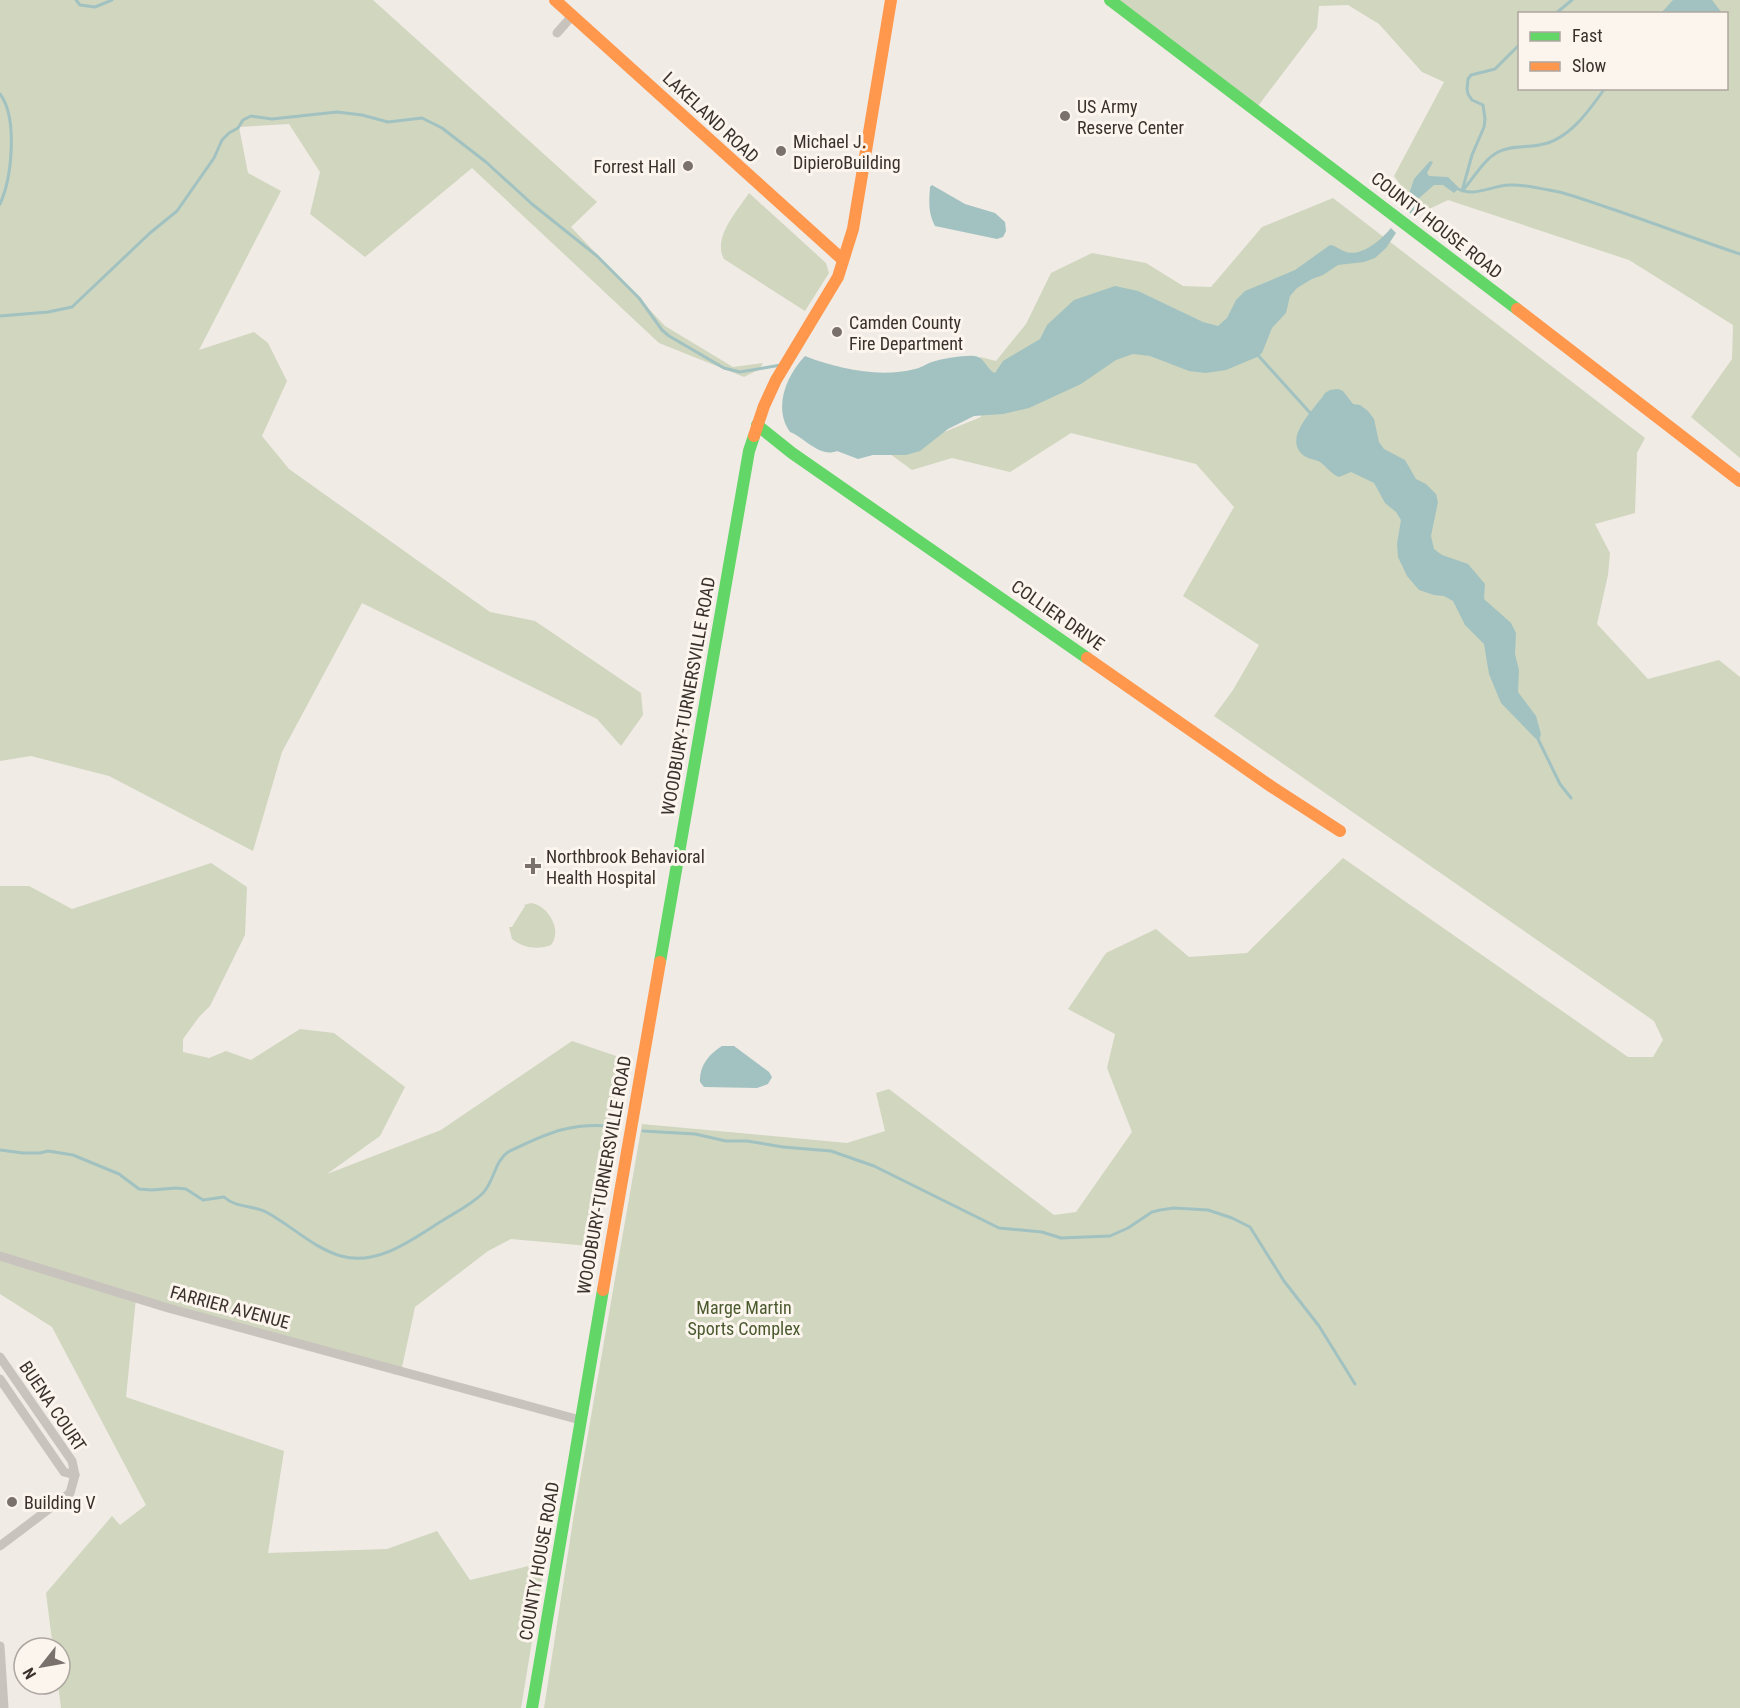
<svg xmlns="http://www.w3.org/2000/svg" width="1740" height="1708" font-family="'Roboto Condensed',sans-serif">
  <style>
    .green { fill: #d1d6bf; fill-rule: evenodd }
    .water { fill: #a1c2c1 }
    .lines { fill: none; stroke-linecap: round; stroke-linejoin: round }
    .stream { stroke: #a1c2c1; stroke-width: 3 }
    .street { stroke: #c9c3be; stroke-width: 9 }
    .fast { stroke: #63d668; stroke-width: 12 }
    .slow { stroke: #ff974d; stroke-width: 12 }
    .poi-dot { fill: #7a716c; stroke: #fbf5ee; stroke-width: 2 }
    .labels { text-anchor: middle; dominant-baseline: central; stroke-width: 6; stroke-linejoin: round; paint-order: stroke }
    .poi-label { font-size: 18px; fill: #3b302b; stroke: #fbf5ee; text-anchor: start }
    .street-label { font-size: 18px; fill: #3b302b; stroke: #fbf5ee }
    .park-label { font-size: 18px; fill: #4a5a2e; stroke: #fbf5ee }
  </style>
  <rect width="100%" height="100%" fill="#f0ebe5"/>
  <g class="green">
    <polygon points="0,0 373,0 597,202 571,227 665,326 733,367 763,363 760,369 744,377 659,343 472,168 365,257 310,214 320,172 289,124 239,127 248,173 281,191 199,350 254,332 268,343 287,381 262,436 289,469 490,612 535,621 641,693 643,715 621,746 597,719 362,603 282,752 253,851 109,776 31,756 0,761"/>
    <path d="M1118 0H1740V458L1691 417 1732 359 1733 325 1629 260 1448 200 1421 213 1394 176 1444 82 1422 72 1379 24 1348 5 1319 6 1317 28 1258 106ZM1520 14H1726V88H1520Z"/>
    <path d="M749 193 826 263 829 273 805 311 724 259C712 238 738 210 749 193Z"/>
    <polygon points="1333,198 1645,438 1637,453 1635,513 1595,524 1610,553 1608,575 1597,624 1648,679 1719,660 1740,677 1740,1708 544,1708 574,1514 642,1124 847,1143 885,1131 876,1093 889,1089 1054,1215 1076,1212 1132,1132 1107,1068 1115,1034 1068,1009 1106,953 1156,929 1189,957 1247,953 1343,858 1628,1057 1653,1057 1663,1040 1654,1021 1214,716 1233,690 1259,645 1183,596 1234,507 1196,464 1071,433 1010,472 952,458 912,470 890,454 981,417 980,357 996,361 1026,324 1051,273 1092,253 1146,263 1183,286 1211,287 1262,227"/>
    <polygon points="211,863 247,887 245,935 210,1006 199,1017 183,1039 183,1052 209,1058 226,1051 251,1060 300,1029 334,1033 405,1087 380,1136 327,1174 441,1130 572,1041 622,1058 589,1246 511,1239 488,1251 415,1307 401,1372 136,1298 126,1397 284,1451 268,1553 387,1549 437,1531 470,1580 545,1562 521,1708 61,1708 58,1684 60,1684 60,1648 53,1648 46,1593 112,1516 120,1525 146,1505 52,1327 0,1294 0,886 29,886 72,909"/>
    <path d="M531 903C548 905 563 931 551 945 538 950 523 948 512 939L509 927H512L525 906 524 905Z"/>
  </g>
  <g class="water">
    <polygon points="1673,0 1712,0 1722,13 1661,13"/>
    <polygon points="1430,161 1433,162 1427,173 1429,176 1448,177 1459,188 1454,193 1443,185 1434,185 1418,199 1414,212 1411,214 1404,207 1406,203 1414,179"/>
    <path d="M932 185 965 204 995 213 1005 222 1006 231 1003 237 997 239 935 226C928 213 929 202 930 187Z"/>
    <path d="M1391 228 1396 233 1386 248 1375 258 1364 262 1338 265 1323 275 1312 279 1297 288 1290 296 1286 313 1272 328 1262 353 1257 357 1226 370 1206 373 1189 371 1150 356 1133 354 1116 360 1081 384 1029 408 1003 414 974 416 948 429 920 451 906 455H873L858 459 837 451C820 458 805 438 790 432 773 408 786 376 805 356 838 369 880 378 915 369 921 368 926 364 932 362 941 359 965 355 974 356 985 357 986 369 995 373L1003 361 1040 339 1047 325 1074 300 1115 286 1138 291 1203 322 1218 326 1227 318 1236 300 1245 291 1295 270 1330 245C1337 246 1338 249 1344 251 1360 259 1382 239 1391 228Z"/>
    <path d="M1338 389 1343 391 1353 404 1360 405 1368 411 1374 419 1379 442 1384 449 1405 460 1416 479 1426 484 1436 494 1438 502 1431 536 1434 549 1442 555 1468 564 1485 584 1484 599 1511 623 1516 633 1515 654 1519 670 1518 692 1536 716 1541 734 1539 740 1535 738 1501 703 1489 674 1484 644 1465 625 1453 601 1444 596 1434 595 1419 590 1407 576 1398 557 1397 544 1401 520 1396 512 1385 503 1374 483 1351 472 1339 477C1331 474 1327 467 1320 462 1315 459 1307 459 1303 455 1282 437 1316 408 1325 393L1330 390Z"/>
    <path d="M722 1046H734L769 1072 772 1077 768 1084 757 1088 704 1087 700 1082C699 1066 709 1054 722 1046Z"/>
  </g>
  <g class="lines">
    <g class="stream">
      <polyline points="76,0 80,5 95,7 112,0"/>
      <polyline points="1555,14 1572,0"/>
      <path d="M0 94C18 118 12 178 0 204"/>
      <path d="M1456 188C1474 198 1490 186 1509 185 1522 184 1537 188 1549 190 1569 193 1587 201 1606 207 1651 222 1695 239 1740 254"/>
      <path d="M1463 190C1474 178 1483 160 1498 152 1511 145 1524 148 1539 145 1568 141 1589 111 1605 88"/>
      <polyline points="1462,191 1472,155 1484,127 1485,119 1483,105 1472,100 1468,94 1467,89 1468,79 1471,75 1495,69 1520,44"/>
      <polyline points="0,316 48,312 72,307 150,233 177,211 214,158 222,140 229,133 238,128 243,120 251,116 272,119 337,112 362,115 388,122 422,118 442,128 486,162 532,204 597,256 639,298 662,330 669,336 724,368 740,372 781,365"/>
      <polyline points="1256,353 1312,415"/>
      <polyline points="1537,737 1560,784 1571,798"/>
      <polyline points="643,1131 695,1134 726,1141 747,1141 783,1147 831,1151 874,1166 999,1228 1042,1232 1061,1238 1110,1236 1128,1228 1152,1212 1160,1210 1174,1208 1208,1210 1232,1218 1250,1227 1284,1281 1319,1326 1355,1384"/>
      <path d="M0 1150 23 1153H40L48 1151 73 1155 119 1174 139 1189 152 1190 176 1188 186 1189 203 1200 224 1197C236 1208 252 1205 266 1212 291 1225 313 1248 341 1256 379 1267 415 1237 445 1219 458 1211 472 1204 483 1193 495 1180 494 1162 508 1152 549 1132 573 1121 620 1127"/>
    </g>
    <g class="street">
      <polyline points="557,33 572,16"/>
      <polyline points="0,1256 168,1308 580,1420"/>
      <polyline points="0,1357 72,1461 75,1475 70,1493 0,1546"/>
      <polyline points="0,1379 64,1472 75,1475"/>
      <polyline points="0,1646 4,1708"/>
    </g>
    <g class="fast">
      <polyline points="1110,0 1517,309"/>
      <polyline points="757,425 792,453 1087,658"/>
      <polyline points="660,962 749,451 754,436"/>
      <polyline points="532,1708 603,1290"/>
    </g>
    <g class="slow">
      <polyline points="555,0 843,260"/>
      <polyline points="1517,309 1740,481"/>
      <polyline points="754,436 764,406 776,380 838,277 853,229 891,0"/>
      <polyline points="1087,658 1272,787 1340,831"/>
      <polyline points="603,1290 660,962"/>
    </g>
  </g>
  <g class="poi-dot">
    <circle cx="1065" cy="116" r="6"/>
    <circle cx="781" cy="151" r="6"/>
    <circle cx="688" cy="166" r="6"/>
    <circle cx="837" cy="332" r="6"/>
    <path d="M530 857h6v6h6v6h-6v6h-6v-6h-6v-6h6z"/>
    <circle cx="12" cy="1502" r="6"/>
  </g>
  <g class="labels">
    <g class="poi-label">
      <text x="1077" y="106">US Army<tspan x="1077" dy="21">Reserve Center</tspan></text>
      <text x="793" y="141">Michael J.<tspan x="793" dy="21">DipieroBuilding</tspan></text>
      <text x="676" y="166" text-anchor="end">Forrest Hall</text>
      <text x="849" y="322">Camden County<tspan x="849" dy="21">Fire Department</tspan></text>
      <text x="546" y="856">Northbrook Behavioral<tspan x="546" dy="21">Health Hospital</tspan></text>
      <text x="24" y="1502">Building V</text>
    </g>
    <g class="street-label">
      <text transform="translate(711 117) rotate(43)">LAKELAND ROAD</text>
      <text transform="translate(1437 225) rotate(38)">COUNTY HOUSE ROAD</text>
      <text transform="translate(1058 615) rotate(35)">COLLIER DRIVE</text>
      <text transform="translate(688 696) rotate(-80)">WOODBURY-TURNERSVILLE ROAD</text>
      <text transform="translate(604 1175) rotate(-80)">WOODBURY-TURNERSVILLE ROAD</text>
      <text transform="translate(230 1307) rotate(15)">FARRIER AVENUE</text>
      <text transform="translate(53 1406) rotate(56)">BUENA COURT</text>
      <text transform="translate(539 1561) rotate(-80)">COUNTY HOUSE ROAD</text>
    </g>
    <g class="park-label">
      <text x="744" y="1307">Marge Martin<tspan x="744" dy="21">Sports Complex</tspan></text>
    </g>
  </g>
  <rect x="1518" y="12" width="210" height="78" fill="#fbf5ee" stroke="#aea6a0" stroke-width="1.5"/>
  <rect x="1530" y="32" width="30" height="9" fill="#63d668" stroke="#aea6a0" stroke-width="1.5"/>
  <text x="1572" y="42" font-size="18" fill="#3b302b">Fast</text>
  <rect x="1530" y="62" width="30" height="9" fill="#ff974d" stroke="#aea6a0" stroke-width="1.5"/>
  <text x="1572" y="72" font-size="18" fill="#3b302b">Slow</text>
  <g transform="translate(42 1666) rotate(239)"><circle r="28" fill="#fbf5ee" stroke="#aea6a0" stroke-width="1.5"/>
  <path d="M0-4.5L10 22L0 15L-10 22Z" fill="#7a716c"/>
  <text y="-9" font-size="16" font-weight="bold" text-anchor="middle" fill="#3b302b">N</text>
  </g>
</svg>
